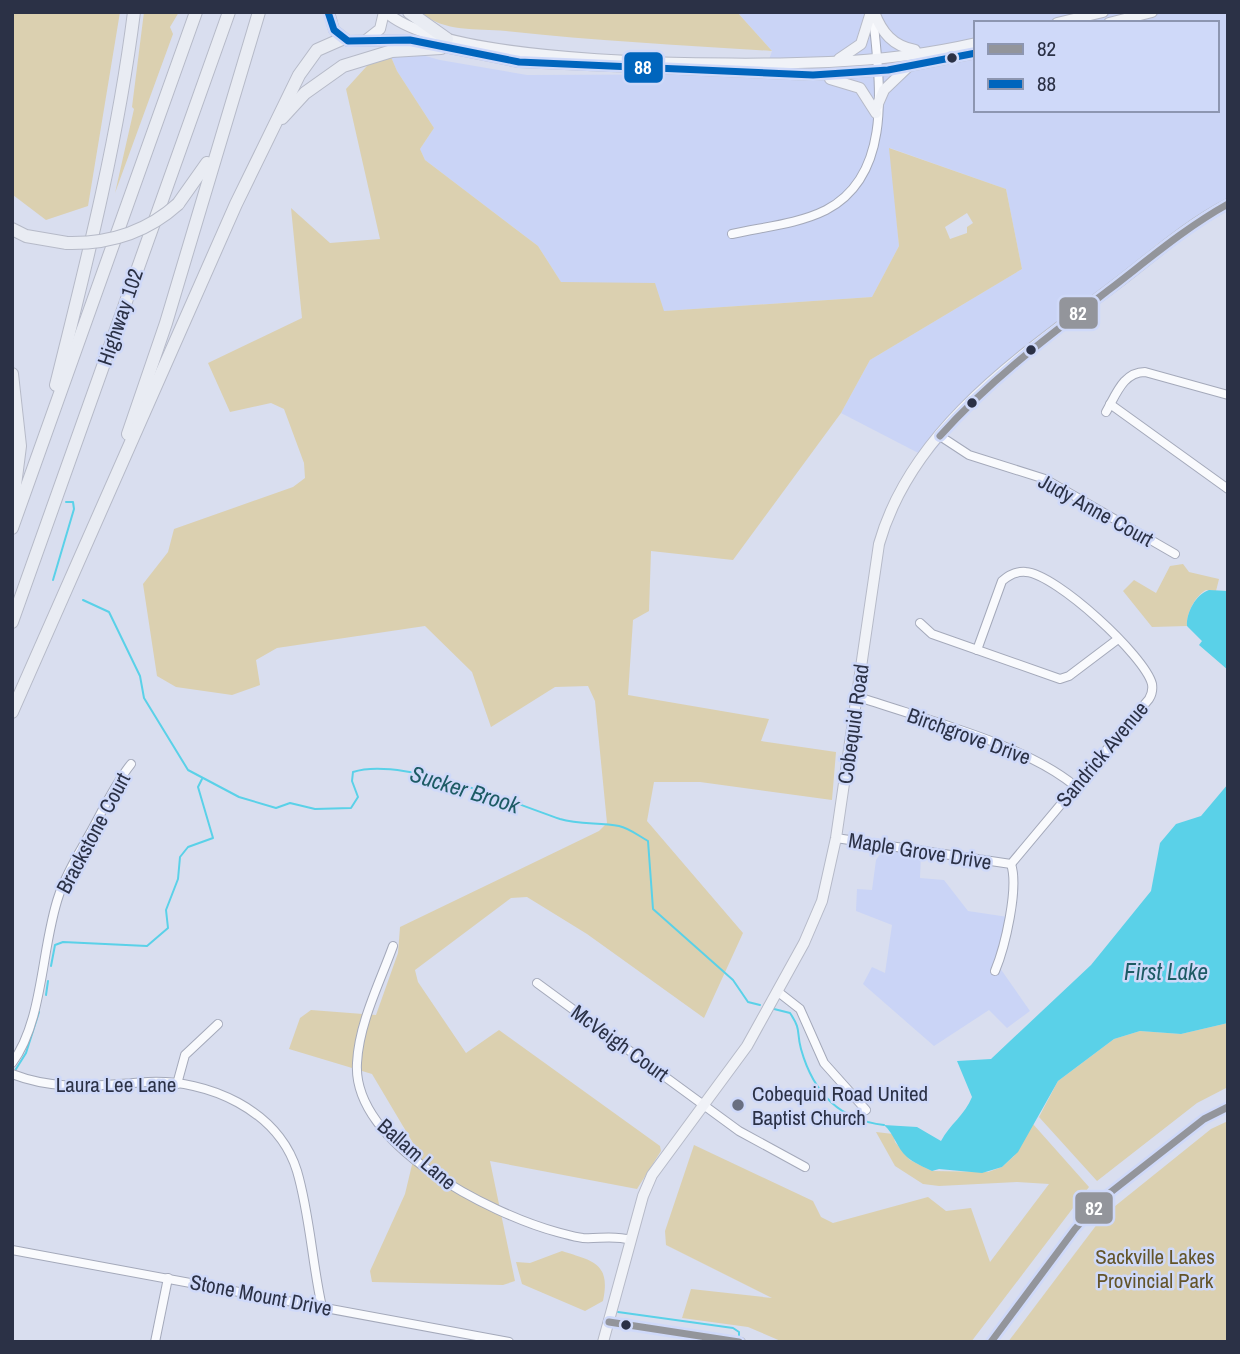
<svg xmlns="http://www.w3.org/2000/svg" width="1240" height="1354" font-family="'Archivo Narrow',sans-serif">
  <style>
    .built { fill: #cad4f6; fill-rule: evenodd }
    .green { fill: #dbd0b0; fill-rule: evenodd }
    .water { fill: #5ad1e8 }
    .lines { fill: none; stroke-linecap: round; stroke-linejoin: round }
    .stream { stroke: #5ad1e8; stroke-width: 2 }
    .minor-casing { stroke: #a4a9ba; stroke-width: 10 }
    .major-casing { stroke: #b6bac8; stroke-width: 12 }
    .highway-casing { stroke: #b6bac8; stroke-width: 14 }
    .minor { stroke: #f9fafd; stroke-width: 8 }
    .major { stroke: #f0f2f7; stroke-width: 10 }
    .highway { stroke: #e9ecf3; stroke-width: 12 }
    .highway-bridge-casing { stroke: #b6bac8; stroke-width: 14; stroke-linecap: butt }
    .highway-bridge { stroke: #e9ecf3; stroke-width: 12 }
    .bus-1-casing { stroke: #cfd9f9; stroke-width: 12 }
    .bus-2-casing { stroke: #cfd9f9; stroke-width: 12 }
    .bus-1 { stroke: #93959b; stroke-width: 7 }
    .bus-2 { stroke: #0065bd; stroke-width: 7 }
    .bus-dot { fill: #2b3146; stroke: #cfd9f9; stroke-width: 2.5 }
    .poi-dot { fill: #686e81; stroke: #cfd9f9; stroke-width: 2.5 }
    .labels { text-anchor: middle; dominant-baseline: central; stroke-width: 5; stroke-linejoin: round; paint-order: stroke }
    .street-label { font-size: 21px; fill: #2b3146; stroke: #cfd9f9 }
    .poi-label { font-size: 21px; fill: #2b3146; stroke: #cfd9f9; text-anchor: start }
    .park-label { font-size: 21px; fill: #635429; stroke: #cfd9f9 }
    .water-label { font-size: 23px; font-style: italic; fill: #1d5b65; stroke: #cfd9f9 }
    .line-badge { stroke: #cfd9f9; stroke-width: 2.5 }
    .badge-label { font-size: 19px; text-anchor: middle; font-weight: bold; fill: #fff }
  </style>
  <rect width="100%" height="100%" fill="#d9deef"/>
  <g class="built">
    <path d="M737 12H1228V201L1157 244 1099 296 1005 369 928 458 841 413 870 360 1022 269 1006 189 890 148 899 246 872 297 664 311 561 282 538 246 425 160 420 149 434 128 397 71 386 45 440 60 527 75 764 74 772 51ZM976 23H1217V110H976Z"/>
    <polygon points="884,848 921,855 920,878 944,880 968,911 1008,917 995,961 1030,1011 1007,1028 989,1010 934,1046 863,984 872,967 885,973 892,925 856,911 857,889 872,890 876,860"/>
  </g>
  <g class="green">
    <polygon points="12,12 120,12 88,206 46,220 13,195"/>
    <polygon points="144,12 179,12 170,27 173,34 115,193 134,109 132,107"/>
    <path d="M420 12H737L772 51C683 45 595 41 506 31 476 28 445 33 420 12Z"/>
    <path d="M386 45 397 71 434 128 420 149 425 160 538 246 561 282 655 283 664 311 872 297 899 246 889 148 1006 189 1022 269 870 360 841 413 733 560 651 551 649 611 633 620 628 695 769 719 761 741 836 752 832 800 700 782H654L647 821 743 933 704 1018 587 934 527 897 511 898 415 970 418 982 466 1053 499 1030 660 1146 661 1151 637 1189 490 1161 515 1281 503 1285 372 1282 370 1271 405 1194 416 1148 372 1074 289 1049 300 1018 311 1010 376 1015 398 953 400 927 599 831 607 823 595 701 588 686 555 687 491 727 472 672 425 626 277 648 256 660 260 685 232 695 176 687 157 676 143 584 168 552 174 529 293 487 305 478 304 463 284 409 271 403 230 412 208 363 302 318 291 208 330 243 380 239 346 89ZM967 213 973 223 967 227V233L950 239 945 227Z"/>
    <path d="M1183 564 1189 572 1219 579 1216 591 1206 590C1195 596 1186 614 1187 626L1152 627 1123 591 1134 580 1156 593 1170 566Z"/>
    <polygon points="1228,1023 1228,1087 1197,1103 1097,1181 1039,1117 1058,1081 1114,1039 1140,1031 1181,1034"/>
    <polygon points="1228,1121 1228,1342 1008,1342 1104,1215 1211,1129"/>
    <polygon points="1033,1124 1089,1187 971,1342 783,1342 748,1327 682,1318 691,1289 772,1298 666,1245 665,1231 694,1145 813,1201 821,1217 833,1223 928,1197 946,1211 971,1208 990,1262 1049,1184 1017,1182 939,1186 923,1184 895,1166 876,1132 893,1134 895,1142 910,1160 932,1171 988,1172 1002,1167 1014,1156"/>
    <path d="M562 1251C593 1261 611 1263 603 1301L585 1311 522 1284 516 1262 530 1263Z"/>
  </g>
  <g class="water">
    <path d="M1209 590 1228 591V670L1199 645 1202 641 1187 626C1186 613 1196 594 1209 590Z"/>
    <path d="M1228 784V1023L1181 1034 1140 1031 1114 1039 1058 1081 1018 1152 1002 1167 982 1173 939 1169 932 1171C924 1167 914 1163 907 1157 896 1147 895 1135 884 1125L917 1127 941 1141C950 1124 965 1115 972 1097L957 1061 991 1059 1091 965 1151 891 1160 843 1176 824 1201 816Z"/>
  </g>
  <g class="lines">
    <g class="stream">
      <polyline points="53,580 74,509 73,502 66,502"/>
      <path d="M83 600 109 612 140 676 144 698 188 770 239 797 276 808 290 803 315 809 351 808 358 797 352 781 353 772C401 756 511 802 560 819 579 825 600 822 619 826 629 828 639 836 648 841L653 909 733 980 748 1002 760 1005"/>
      <polyline points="51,966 55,945 63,942 147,946 168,928 166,910 178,879 180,857 188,847 213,838 198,787 202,779"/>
      <polyline points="46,995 48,981"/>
      <path d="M774 1009 790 1013C802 1031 796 1031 801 1049 813 1092 839 1120 884 1125"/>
      <polyline points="16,1069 26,1053 39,1012"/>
      <polyline points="618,1312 733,1328 739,1332 739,1335"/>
    </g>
    <g class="minor-casing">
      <g id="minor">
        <path d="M732 234C763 227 798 224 826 210 895 174 879 80 873 15"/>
        <polyline points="1110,404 1228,489"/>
        <path d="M1106 412C1116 395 1123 372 1145 372L1228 395"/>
        <polyline points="940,436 969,455 1045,479 1175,554"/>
        <polyline points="920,623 932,634 1060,679 1069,676 1118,639"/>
        <path d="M856 696C922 719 1023 743 1075 786"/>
        <path d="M836 838 1011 864 1149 699C1152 694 1153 690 1152 684 1145 656 1056 574 1026 572 1016 571 1009 575 1002 581L977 650"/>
        <path d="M393 946C380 982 359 1023 357 1063 352 1145 491 1214 557 1232 565 1234 574 1237 583 1238 598 1239 615 1235 630 1240"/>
        <path d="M995 971C1005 947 1019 888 1011 864"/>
        <polyline points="537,983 739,1131 805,1167"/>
        <polyline points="777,991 800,1009 824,1063 866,1110"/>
        <path d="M12 1063C44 1020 41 946 59 895 67 871 81 850 93 828 105 806 115 784 131 764"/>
        <path d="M12 1074C58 1092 100 1085 148 1082 208 1079 278 1110 297 1171 310 1215 312 1263 322 1307"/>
        <polyline points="177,1084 185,1055 218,1024"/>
        <polyline points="12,1250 509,1342"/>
        <polyline points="609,1322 741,1342"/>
        <polyline points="155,1342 168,1278"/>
        <polyline points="991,1342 1075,1229 1102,1199 1204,1119 1228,1107"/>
      </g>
    </g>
    <g class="major-casing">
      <g id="major">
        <polyline points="329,12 334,30 348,41 410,40 519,62 813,75 888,70 976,53"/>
        <path d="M386 12C446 67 741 66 829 62 878 60 928 54 976 43"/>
        <path d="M874 12C882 33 893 46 915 50"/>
        <polyline points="1057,23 1103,12"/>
        <polyline points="1109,23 1152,12"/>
        <polyline points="366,40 380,29 384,12"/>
        <polyline points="839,59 861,44 871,12"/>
        <polyline points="830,79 860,88 876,113"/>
        <polyline points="877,106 884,90 907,68"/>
        <path d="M603 1342 643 1196 652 1175 747 1046 804 943 822 901 836 838 879 544C912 427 1024 354 1115 285 1152 257 1187 225 1228 204"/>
      </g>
    </g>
    <g class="highway-casing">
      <g id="highway">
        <polyline points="409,12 447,39"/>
        <polyline points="282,118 305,93 343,66 392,51 441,48"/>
        <polyline points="178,204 207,163"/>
        <polyline points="12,229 26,236 67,243"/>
        <polyline points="12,374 20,446 12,509"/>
        <path d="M56 385C87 261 118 139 134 12"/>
        <polyline points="128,434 166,323 259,12"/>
        <polyline points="12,528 196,12"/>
        <polyline points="12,622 229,12"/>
        <polyline points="12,712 236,204 299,75 317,50 342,39"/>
      </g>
    </g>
    <use href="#minor" class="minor"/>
    <use href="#major" class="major"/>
    <use href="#highway" class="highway"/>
    <g class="highway-bridge-casing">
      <path id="highway-bridge" d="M67 243C109 244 146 233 178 204"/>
    </g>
    <use href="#highway-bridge" class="highway-bridge"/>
    <g class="bus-1-casing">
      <g id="bus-1">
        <path d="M940 436C991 379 1050 335 1110 289 1149 259 1185 228 1228 204"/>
        <polyline points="609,1322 739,1342"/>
        <polyline points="991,1342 1075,1229 1102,1199 1204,1119 1228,1107"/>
      </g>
    </g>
    <g class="bus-2-casing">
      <polyline id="bus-2" points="328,12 334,30 348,41 410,40 519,62 813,75 888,70 976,53"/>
    </g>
    <use href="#bus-1" class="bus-1"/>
    <use href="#bus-2" class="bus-2"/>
  </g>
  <g class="bus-dot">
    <circle cx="952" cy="58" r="6"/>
    <circle cx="1031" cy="350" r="6"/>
    <circle cx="972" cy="403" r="6"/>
    <circle cx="626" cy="1325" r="6"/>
  </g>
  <circle class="poi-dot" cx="738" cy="1105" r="7"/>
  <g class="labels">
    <g class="street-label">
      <text transform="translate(120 317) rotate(-71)">Highway 102</text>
      <text transform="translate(1096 510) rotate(29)">Judy Anne Court</text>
      <text transform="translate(853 724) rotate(-82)">Cobequid Road</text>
      <text transform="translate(969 736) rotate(20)">Birchgrove Drive</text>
      <text transform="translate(1102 754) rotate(-50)">Sandrick Avenue</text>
      <text transform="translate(93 833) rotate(-62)">Brackstone Court</text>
      <text transform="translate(920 851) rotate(9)">Maple Grove Drive</text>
      <text transform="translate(620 1043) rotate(36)">McVeigh Court</text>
      <text x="116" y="1084">Laura Lee Lane</text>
      <text transform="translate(417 1154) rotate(41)">Ballam Lane</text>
      <text transform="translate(261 1295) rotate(11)">Stone Mount Drive</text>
    </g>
    <g class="poi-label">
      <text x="752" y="1093">Cobequid Road United<tspan x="752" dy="24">Baptist Church</tspan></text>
    </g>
    <g class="park-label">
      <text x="1155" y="1256">Sackville Lakes<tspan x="1155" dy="24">Provincial Park</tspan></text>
    </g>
    <g class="water-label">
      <text transform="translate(465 789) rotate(17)">Sucker Brook</text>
      <text x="1166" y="971">First Lake</text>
    </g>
  </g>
  <g class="line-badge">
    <rect x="623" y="51" width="41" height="33" rx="7" fill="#0065bd"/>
    <rect x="1058" y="296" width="41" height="34" rx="7" fill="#93959b"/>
    <rect x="1074" y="1191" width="40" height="34" rx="7" fill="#93959b"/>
  </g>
  <g class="badge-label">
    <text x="643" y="74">88</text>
    <text x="1078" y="320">82</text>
    <text x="1094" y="1215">82</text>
  </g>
  <rect width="1240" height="1354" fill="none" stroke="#2b3146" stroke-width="28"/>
  <rect x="974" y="21" width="245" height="91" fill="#cfd9f9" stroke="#8d96b1" stroke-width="2"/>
  <rect x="988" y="44" width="35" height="10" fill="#93959b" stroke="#8d96b1" stroke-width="2"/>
  <text x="1037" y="56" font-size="21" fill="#2b3146">82</text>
  <rect x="988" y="79" width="35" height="10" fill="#0065bd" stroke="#8d96b1" stroke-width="2"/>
  <text x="1037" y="91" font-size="21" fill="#2b3146">88</text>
</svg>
